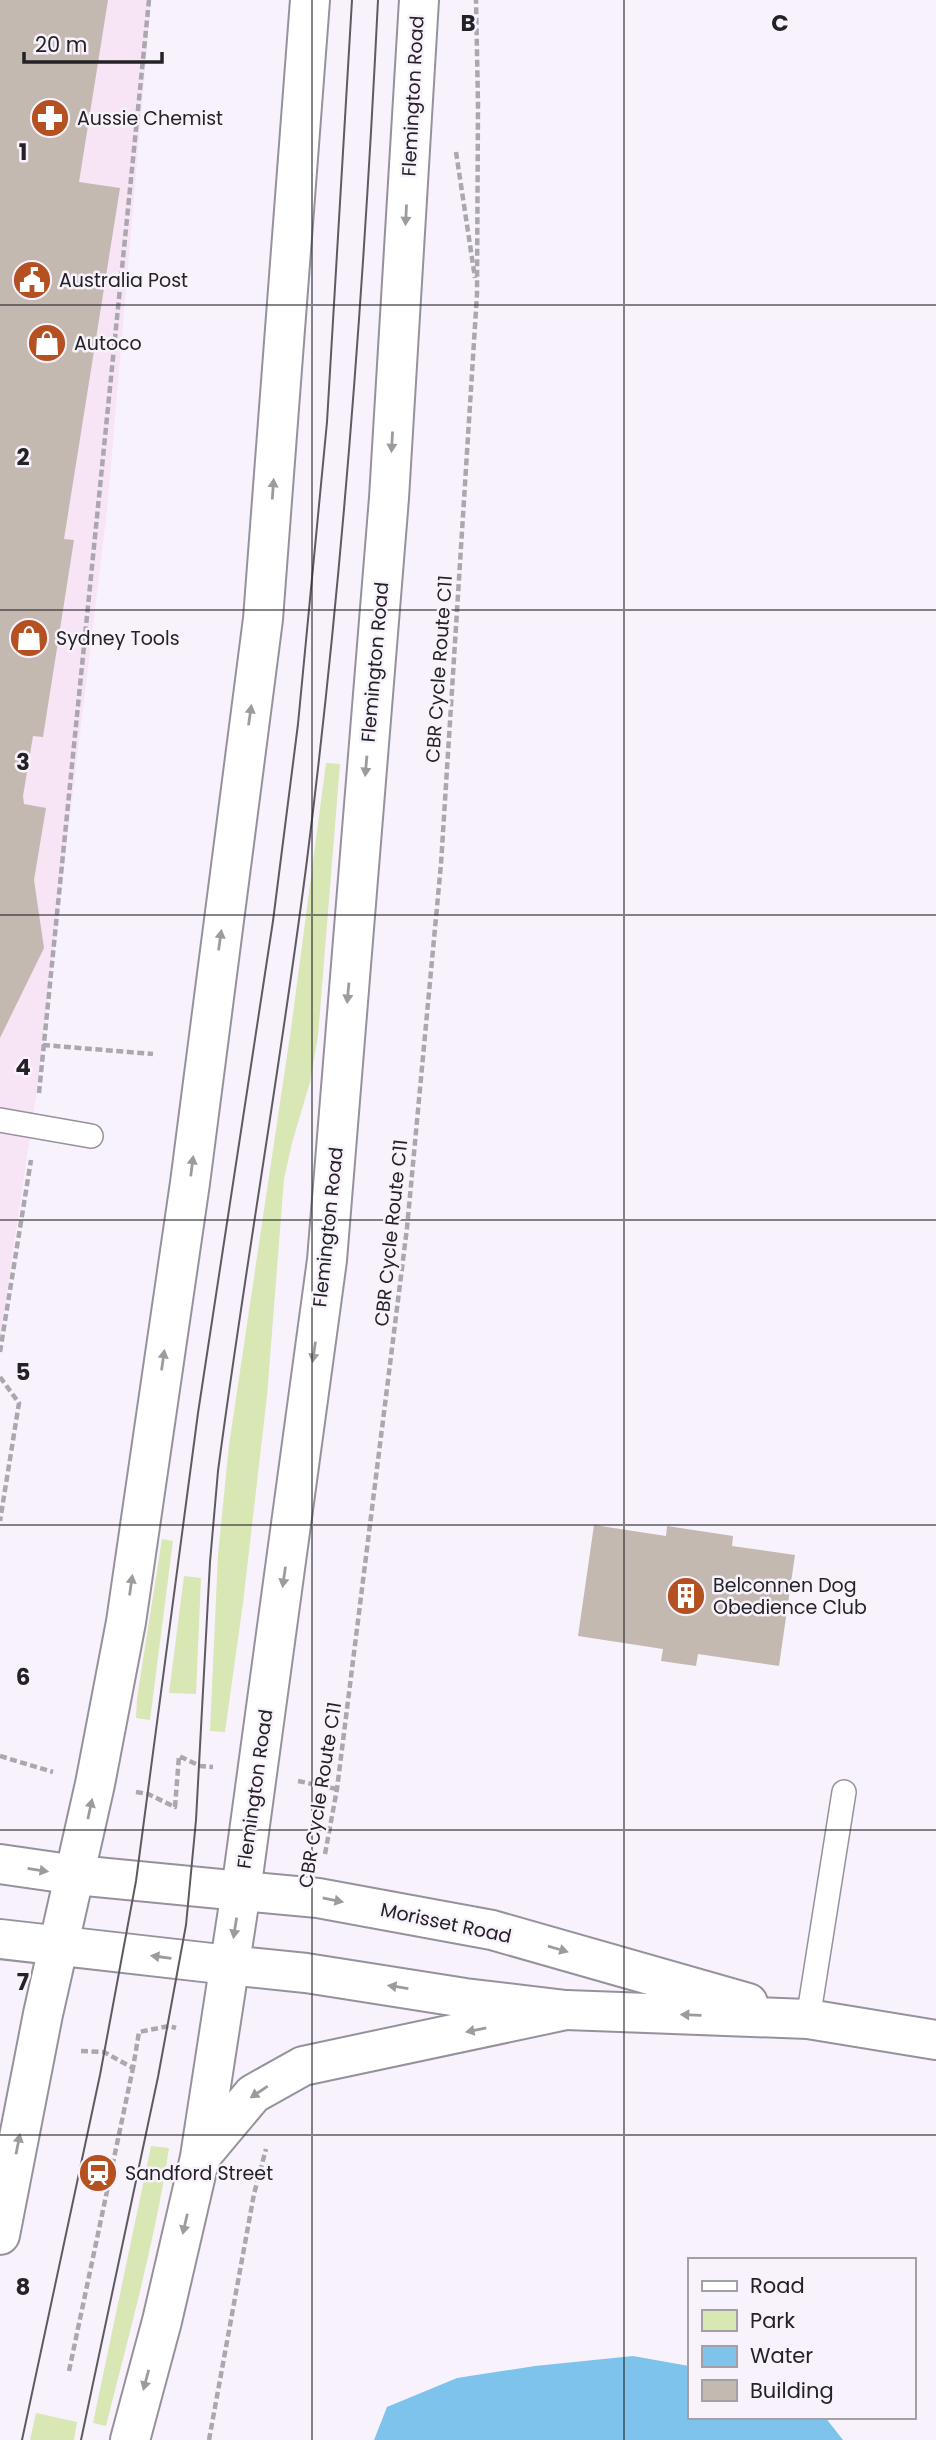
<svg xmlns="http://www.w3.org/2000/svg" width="936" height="2440" font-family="Poppins,sans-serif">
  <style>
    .industrial { fill: #f7e4f4 }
    .green { fill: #d8e7b4 }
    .water { fill: #7dc3ec }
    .building { fill: #c3b9b1 }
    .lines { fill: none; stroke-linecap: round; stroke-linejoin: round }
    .lane-casing { stroke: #97919b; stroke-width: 26 }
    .street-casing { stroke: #97919b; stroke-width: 42 }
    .secondary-casing { stroke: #97919b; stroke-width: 42 }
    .path { stroke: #aba7af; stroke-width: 4.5; stroke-dasharray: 7 3.5; stroke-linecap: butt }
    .lane { stroke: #fff; stroke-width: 23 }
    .street { stroke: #fff; stroke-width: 38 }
    .secondary { stroke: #fff; stroke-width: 38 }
    .tram { stroke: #5d5a60; stroke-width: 2 }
    .oneway { fill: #9c9c9d }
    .grid { fill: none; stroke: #242226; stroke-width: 2; stroke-opacity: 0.55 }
    .labels { text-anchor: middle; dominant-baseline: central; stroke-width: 5; stroke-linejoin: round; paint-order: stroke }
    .street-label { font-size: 19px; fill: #242226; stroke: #f8f2fd }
    .poi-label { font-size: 19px; fill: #242226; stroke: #f8f2fd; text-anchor: start }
    .grid-label { font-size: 23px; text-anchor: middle; font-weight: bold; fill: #242226; stroke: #f8f2fd; stroke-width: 5; stroke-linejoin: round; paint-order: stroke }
  </style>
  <rect width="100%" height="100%" fill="#f8f2fd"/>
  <polygon class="industrial" points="0,0 151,0 107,510 37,1089 0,1339"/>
  <g class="green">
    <polygon points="326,763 340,764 318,1036 310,1082 292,1143 284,1179 267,1396 243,1603 225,1732 210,1731 218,1555 229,1445 291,1029"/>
    <polygon points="162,1539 173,1541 150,1720 136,1718 137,1698"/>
    <polygon points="184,1576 201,1578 196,1694 169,1693"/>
    <path d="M151 2146 169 2148C155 2242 129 2334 106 2426L93 2423Z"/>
    <polygon points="36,2413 77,2422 74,2440 30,2440"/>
  </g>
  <polygon class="water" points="633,2356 689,2366 689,2417 825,2417 843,2440 374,2440 387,2407 457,2378 535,2366"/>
  <g class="building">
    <polygon points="0,0 108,0 79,182 120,188 64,539 74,540 43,737 33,736 23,796 24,804 46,808 34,880 44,948 0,1038"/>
    <polygon points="594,1525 666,1536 667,1526 733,1536 732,1546 795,1555 779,1666 698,1654 696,1666 661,1661 663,1649 578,1636"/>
  </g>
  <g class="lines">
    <g class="lane-casing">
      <g id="lane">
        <polyline points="0,1120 91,1136"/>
        <polyline points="808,2019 844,1792"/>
      </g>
    </g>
    <g class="street-casing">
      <g id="street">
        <polyline points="241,1891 318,1898 492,1930 748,2003"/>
        <polyline points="229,1965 306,1973 465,1998 566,2010 808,2019 936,2040"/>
      </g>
    </g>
    <g class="secondary-casing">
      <g id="secondary">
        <polyline points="0,1864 76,1875 241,1891"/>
        <polyline points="0,1939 229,1965"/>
        <polyline points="201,2156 253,2094 303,2066 566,2010"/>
        <polyline points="0,2235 43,2014 95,1784 126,1622 190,1183 263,619 310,0"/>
        <polyline points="130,2440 162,2321 200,2157 241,1891 327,1260 389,498 419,0"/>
      </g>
    </g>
    <g class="path">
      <polyline points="456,152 475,278"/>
      <polyline points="43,1045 153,1054"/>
      <polyline points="39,1093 149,0"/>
      <polyline points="0,1352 31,1160"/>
      <polyline points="0,1377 19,1403 0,1521"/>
      <polyline points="0,1756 53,1772"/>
      <polyline points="298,1781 337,1789"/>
      <polyline points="136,1792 148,1794 175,1807 179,1756 200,1766 213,1767"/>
      <polyline points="325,1854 337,1789 407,1228 441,864 477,294 478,104 476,0"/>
      <polyline points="81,2051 104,2052 133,2068 139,2032 169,2026 176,2028"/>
      <polyline points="69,2371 133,2068"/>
      <polyline points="209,2440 254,2194 266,2149"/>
    </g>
    <use href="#lane" class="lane"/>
    <use href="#street" class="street"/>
    <use href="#secondary" class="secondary"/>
    <g class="tram">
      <polyline points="22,2440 100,2075 136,1881 198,1413 273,921 298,724 327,422 352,0"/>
      <path d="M81 2440 158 2077 186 1925 196 1820 210 1562 218 1471C245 1267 281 1064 307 860 343 574 364 287 378 0"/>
    </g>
  </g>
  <defs><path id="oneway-solid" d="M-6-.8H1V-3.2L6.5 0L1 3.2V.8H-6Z" transform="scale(1.75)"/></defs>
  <g class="oneway">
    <use href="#oneway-solid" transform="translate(406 215) rotate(93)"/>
    <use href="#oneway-solid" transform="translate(392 442) rotate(93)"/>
    <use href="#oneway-solid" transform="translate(273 489) rotate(-86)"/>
    <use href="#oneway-solid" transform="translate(250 715) rotate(-82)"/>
    <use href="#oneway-solid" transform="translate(366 766) rotate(95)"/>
    <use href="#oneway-solid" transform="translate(220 940) rotate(-82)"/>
    <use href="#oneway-solid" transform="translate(348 993) rotate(95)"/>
    <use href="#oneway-solid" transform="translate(192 1166) rotate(-83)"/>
    <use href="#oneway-solid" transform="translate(314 1352) rotate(98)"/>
    <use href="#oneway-solid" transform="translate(163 1360) rotate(-82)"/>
    <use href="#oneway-solid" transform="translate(284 1577) rotate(98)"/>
    <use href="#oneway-solid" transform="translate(131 1585) rotate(-82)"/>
    <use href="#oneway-solid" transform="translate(90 1809) rotate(-78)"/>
    <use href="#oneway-solid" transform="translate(38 1870) rotate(9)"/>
    <use href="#oneway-solid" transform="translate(333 1900) rotate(11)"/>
    <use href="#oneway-solid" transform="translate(235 1928) rotate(99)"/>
    <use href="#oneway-solid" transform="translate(558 1949) rotate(16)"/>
    <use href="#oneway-solid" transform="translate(161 1957) rotate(-172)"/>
    <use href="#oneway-solid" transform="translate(398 1987) rotate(-171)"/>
    <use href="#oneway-solid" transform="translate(691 2015) rotate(-178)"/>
    <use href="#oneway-solid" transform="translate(476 2030) rotate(168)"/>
    <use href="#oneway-solid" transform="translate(259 2092) rotate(146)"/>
    <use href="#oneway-solid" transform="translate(18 2144) rotate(-79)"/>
    <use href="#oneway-solid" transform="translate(185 2224) rotate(103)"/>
    <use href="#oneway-solid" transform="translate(146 2380) rotate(105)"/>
  </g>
  <path class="grid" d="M312 0V2440M624 0V2440M0 305H936M0 610H936M0 915H936M0 1220H936M0 1525H936M0 1830H936M0 2135H936"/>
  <defs>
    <g id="pharmacy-disc" transform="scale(2.0125)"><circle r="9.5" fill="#b55020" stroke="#f8f2fd"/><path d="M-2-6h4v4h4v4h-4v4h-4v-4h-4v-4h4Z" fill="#fff"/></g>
    <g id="civic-disc" transform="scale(2.0125)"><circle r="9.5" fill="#b55020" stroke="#f8f2fd"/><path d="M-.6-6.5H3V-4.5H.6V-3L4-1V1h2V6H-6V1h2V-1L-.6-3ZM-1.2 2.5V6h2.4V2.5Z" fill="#fff"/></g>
    <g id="shop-disc" transform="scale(2.0125)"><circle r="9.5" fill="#b55020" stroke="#f8f2fd"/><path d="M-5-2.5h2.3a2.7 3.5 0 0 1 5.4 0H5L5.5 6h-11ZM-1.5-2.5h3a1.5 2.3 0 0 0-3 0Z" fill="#fff"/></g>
    <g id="building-disc" transform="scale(2.0125)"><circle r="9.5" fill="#b55020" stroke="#f8f2fd"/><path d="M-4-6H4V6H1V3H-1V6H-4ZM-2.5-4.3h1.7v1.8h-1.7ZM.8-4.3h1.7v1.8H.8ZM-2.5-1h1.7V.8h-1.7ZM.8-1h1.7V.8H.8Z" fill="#fff"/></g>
    <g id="station-disc" transform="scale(2.0125)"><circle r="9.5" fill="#b55020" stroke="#f8f2fd"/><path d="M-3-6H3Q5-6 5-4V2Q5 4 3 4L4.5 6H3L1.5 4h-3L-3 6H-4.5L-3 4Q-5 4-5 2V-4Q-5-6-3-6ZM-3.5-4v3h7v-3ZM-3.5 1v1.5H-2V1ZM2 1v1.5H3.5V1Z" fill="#fff"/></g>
  </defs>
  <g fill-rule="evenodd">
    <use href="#pharmacy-disc" x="50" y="118"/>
    <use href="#civic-disc" x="32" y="280"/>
    <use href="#shop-disc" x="47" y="343"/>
    <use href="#shop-disc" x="29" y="638"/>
    <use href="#building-disc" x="686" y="1596"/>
    <use href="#station-disc" x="98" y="2173"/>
  </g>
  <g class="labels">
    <g class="street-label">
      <text transform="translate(413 96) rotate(-87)">Flemington Road</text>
      <text transform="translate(375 662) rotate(-85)">Flemington Road</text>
      <text transform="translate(439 669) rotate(-86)">CBR Cycle Route C11</text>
      <text transform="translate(328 1227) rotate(-84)">Flemington Road</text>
      <text transform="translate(391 1233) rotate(-84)">CBR Cycle Route C11</text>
      <text transform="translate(255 1789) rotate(-82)">Flemington Road</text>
      <text transform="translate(320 1795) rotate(-81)">CBR Cycle Route C11</text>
      <text transform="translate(446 1923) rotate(12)">Morisset Road</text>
    </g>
    <g class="poi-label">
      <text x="77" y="118">Aussie Chemist</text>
      <text x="59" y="280">Australia Post</text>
      <text x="74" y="343">Autoco</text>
      <text x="56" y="638">Sydney Tools</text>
      <text x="713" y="1585">Belconnen Dog<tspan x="713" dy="22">Obedience Club</tspan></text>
      <text x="125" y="2173">Sandford Street</text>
    </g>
  </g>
  <g class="grid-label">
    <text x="468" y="31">B</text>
    <text x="780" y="31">C</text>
    <text x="23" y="160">1</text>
    <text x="23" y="465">2</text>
    <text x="23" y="770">3</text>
    <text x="23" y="1075">4</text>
    <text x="23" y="1380">5</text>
    <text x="23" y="1685">6</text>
    <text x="23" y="1990">7</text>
    <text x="23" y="2295">8</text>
  </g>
  <rect x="688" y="2258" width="228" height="161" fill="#f8f2fd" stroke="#a39fa7" stroke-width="2"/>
  <rect x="702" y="2281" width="35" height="10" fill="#ffffff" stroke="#a39fa7" stroke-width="2"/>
  <text x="750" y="2293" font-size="21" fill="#242226">Road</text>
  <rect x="702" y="2310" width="35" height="21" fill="#d8e7b4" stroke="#a39fa7" stroke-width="2"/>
  <text x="750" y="2328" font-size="21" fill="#242226">Park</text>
  <rect x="702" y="2346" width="35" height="21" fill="#7dc3ec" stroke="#a39fa7" stroke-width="2"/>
  <text x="750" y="2363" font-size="21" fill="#242226">Water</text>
  <rect x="702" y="2380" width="35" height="21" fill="#c3b9b1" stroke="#a39fa7" stroke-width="2"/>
  <text x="750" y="2398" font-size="21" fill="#242226">Building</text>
  <path d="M24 52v10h138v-10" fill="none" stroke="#242226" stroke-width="3.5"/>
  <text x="35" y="52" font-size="21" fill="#242226" stroke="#f8f2fd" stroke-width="5" paint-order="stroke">20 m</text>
</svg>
